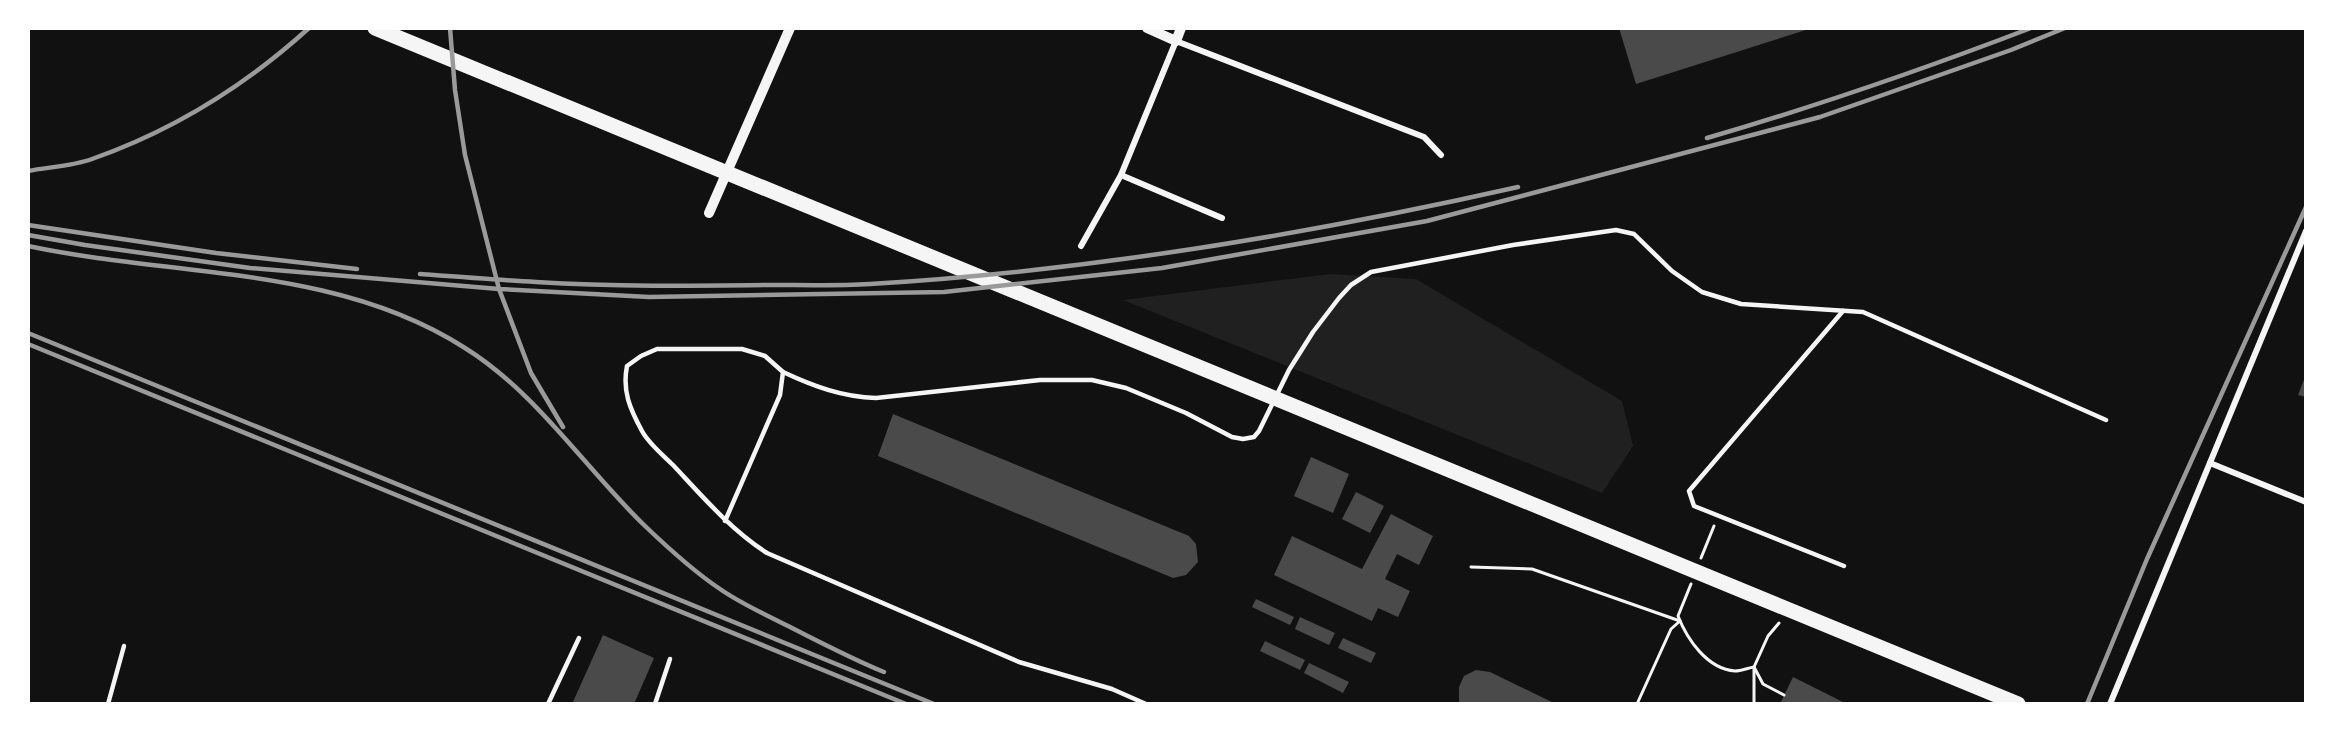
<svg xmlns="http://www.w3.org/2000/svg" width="2334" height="732" font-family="'IBM Plex Sans',sans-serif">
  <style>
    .green { fill: #202020 }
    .building { fill: #4a4a4a }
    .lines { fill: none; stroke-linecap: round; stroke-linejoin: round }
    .path { stroke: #f5f5f5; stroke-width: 3 }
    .service { stroke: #f5f5f5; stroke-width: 4.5 }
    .minor { stroke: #f5f5f5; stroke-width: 6 }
    .tertiary { stroke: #f5f5f5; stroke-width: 10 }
    .primary { stroke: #f5f5f5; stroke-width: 15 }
    .rail { stroke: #9a9a9a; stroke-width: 4.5 }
  </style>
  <rect width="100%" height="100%" fill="#111"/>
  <polygon class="green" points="1330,274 1416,279 1622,401 1633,446 1602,493 1123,300"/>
  <g class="building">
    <polygon points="1619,28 1809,28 1809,29 1636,84"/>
    <polygon points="2305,377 2306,377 2306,397 2298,395"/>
    <polygon points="893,414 1189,536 1196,544 1198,562 1186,575 1173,578 878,456"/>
    <polygon points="1311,457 1349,474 1333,513 1294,496"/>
    <polygon points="1356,492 1384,506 1370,533 1342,519"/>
    <polygon points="1391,514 1433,536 1419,565 1397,554 1385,579 1410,591 1398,617 1378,608 1372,621 1274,575 1292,536 1362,569"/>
    <polygon points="1256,599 1294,617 1290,625 1252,607"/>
    <polygon points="1300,617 1335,633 1329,645 1295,629"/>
    <polygon points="603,635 654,658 634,704 572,704"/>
    <polygon points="1343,638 1376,653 1371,663 1338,648"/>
    <polygon points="1265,641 1305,660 1300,670 1260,651"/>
    <polygon points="1309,663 1349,682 1343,693 1304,673"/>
    <polygon points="1476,670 1490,672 1556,704 1459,704 1459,687 1464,676"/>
    <polygon points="1793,677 1847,704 1780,704"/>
  </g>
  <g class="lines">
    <g class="path">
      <polyline points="1701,558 1714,526"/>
      <polyline points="1471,567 1532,569 1680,621 1671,629 1637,704"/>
      <path d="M1691 584 1678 616C1687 639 1707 669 1735 671 1741 671 1748 668 1754 667L1768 636 1779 623"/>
      <polyline points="1754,667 1763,684 1784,695"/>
      <polyline points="1754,704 1754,668"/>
    </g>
    <g class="service">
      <polyline points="1843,311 1689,491 1694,506 1844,566"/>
      <path d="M783 372C813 386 842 397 876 398L1040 380H1092L1126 388 1186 413 1232 437 1243 439 1254 437 1259 431 1289 370 1313 332 1339 298 1351 285 1371 272 1513 245 1616 230 1634 234 1672 271 1702 292 1741 304 1863 312 2106 420"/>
      <path d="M725 521 780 395 783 372 765 356 742 349H657L641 356 627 366C622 391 630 409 642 431 649 444 663 455 673 465 703 497 730 529 767 553L1019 662 1112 689 1146 704"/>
      <polyline points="108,704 124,646"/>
      <polyline points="548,704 579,638"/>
      <polyline points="655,704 670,659"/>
    </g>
    <g class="minor">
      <polyline points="1121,175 1222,218"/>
      <polyline points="1081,246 1121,175 1176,41 1424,137 1441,155"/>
      <polyline points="2210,463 2306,502"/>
      <polyline points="2110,704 2306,231"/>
    </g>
    <g class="tertiary">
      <polyline points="1147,28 1176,41 1181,28"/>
      <polyline points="709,213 790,28"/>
    </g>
    <polyline class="primary" points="375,28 2018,704"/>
    <g class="rail">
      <polyline points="450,28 455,90 465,155 499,289 531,373 563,427"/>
      <path d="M1707 138C1817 106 1924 69 2031 28"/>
      <path d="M28 171C49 167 73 166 92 159 172 131 246 85 309 28"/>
      <polyline points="28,225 216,253 357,269"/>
      <polyline points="28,235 85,245 250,268 499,289 649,297 944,292 1162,268 1427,221 1820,117 2011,50 2065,28"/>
      <path d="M28 246C173 277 336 265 465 348 537 393 584 467 644 525 668 548 693 571 720 589 740 603 764 614 786 625 818 641 850 658 884 672"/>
      <path d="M420 274C459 277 497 280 536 282 614 287 692 286 770 285 803 285 837 286 870 284 1089 271 1305 235 1518 187"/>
      <polyline points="28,333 934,704"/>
      <polyline points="28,344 906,704"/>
      <polyline points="2087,704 2147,559 2306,207"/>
    </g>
  </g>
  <rect width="2334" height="732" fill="none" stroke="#ffffff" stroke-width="60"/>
</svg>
